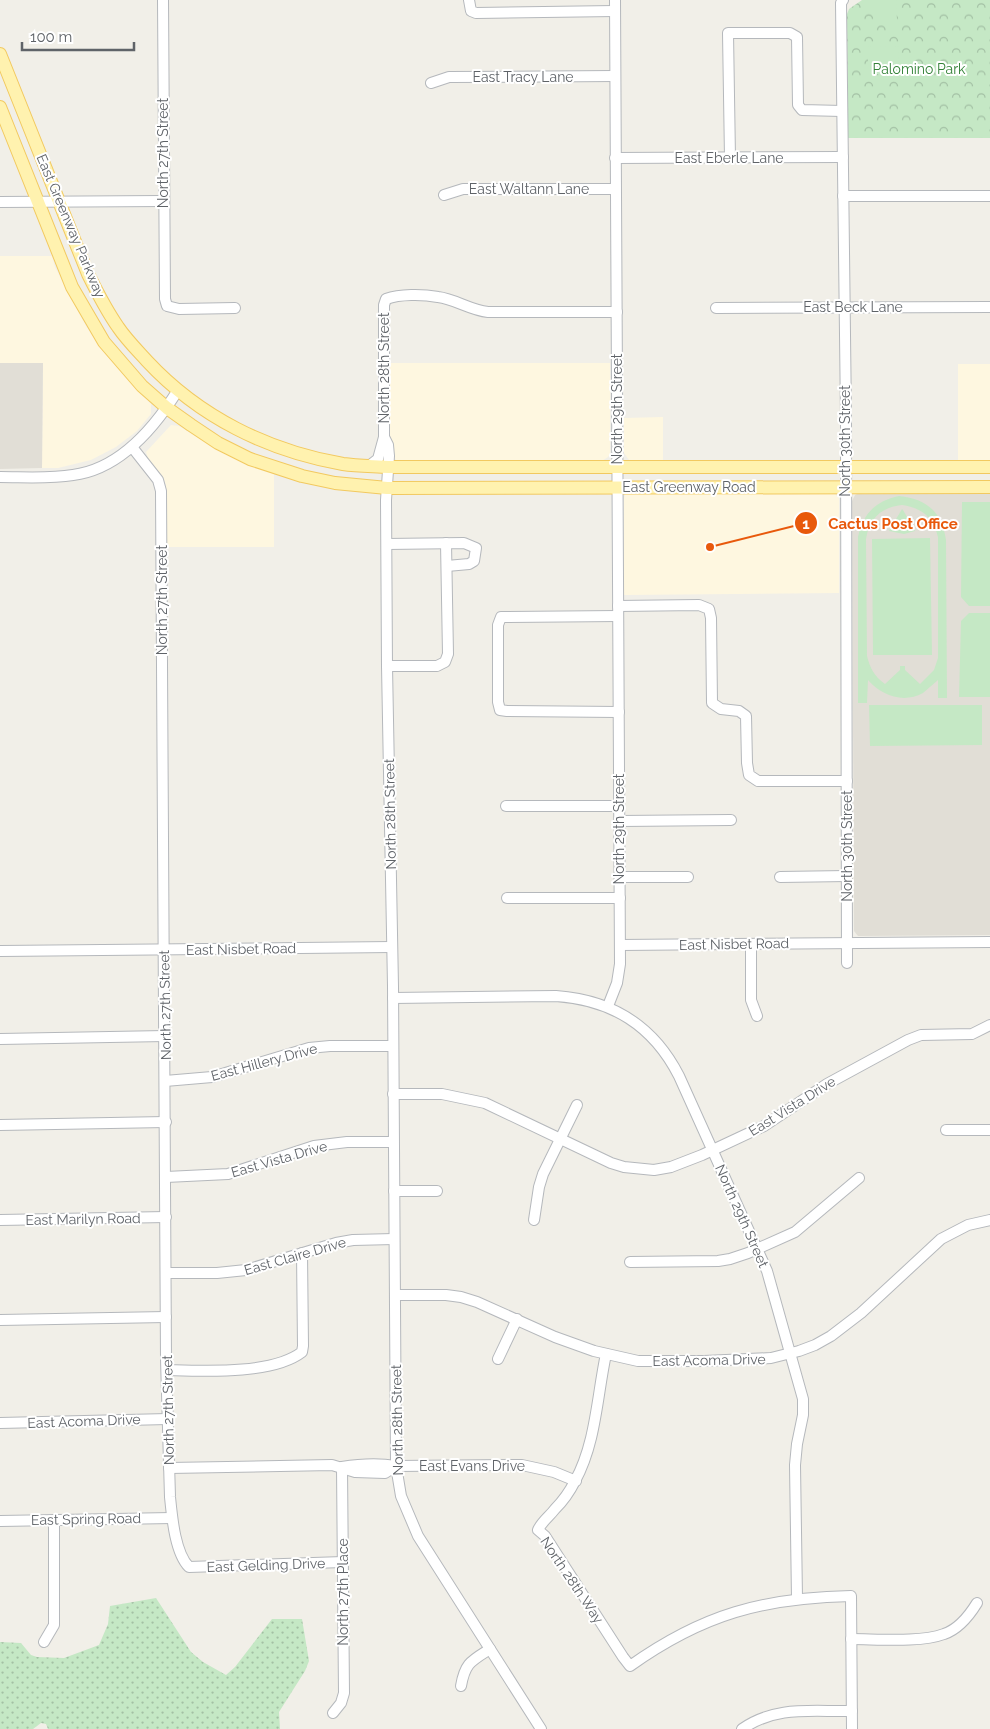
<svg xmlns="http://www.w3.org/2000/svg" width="990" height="1729" font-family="Raleway,sans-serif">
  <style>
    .commercial { fill: #fef7e0 }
    .education { fill: #e1ded6 }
    .grass { fill: url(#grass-dots) }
    .park { fill: url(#park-crowns) }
    .pitch { fill: #c5e8c5; fill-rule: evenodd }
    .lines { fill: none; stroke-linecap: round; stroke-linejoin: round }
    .minor-casing { stroke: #b5b8bc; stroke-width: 12 }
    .major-casing { stroke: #f2c960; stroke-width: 14 }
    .minor { stroke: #fff; stroke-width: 10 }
    .major { stroke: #fff2af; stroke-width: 12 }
    .labels { text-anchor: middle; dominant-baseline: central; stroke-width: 4; stroke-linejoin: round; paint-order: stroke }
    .park-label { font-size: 14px; fill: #348238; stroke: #fff }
    .street-label { font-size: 14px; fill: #5f6368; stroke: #fff }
    .leader { fill: none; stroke: #e8590c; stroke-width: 2 }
    .callout-dot { fill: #e8590c; stroke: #fff; stroke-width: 2 }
    .mark-label { font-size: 15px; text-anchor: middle; font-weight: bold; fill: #fff }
    .callout-label { font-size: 15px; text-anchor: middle; font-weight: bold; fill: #e8590c; stroke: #fff; stroke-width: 4; stroke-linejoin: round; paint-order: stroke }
  </style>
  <defs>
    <pattern id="grass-dots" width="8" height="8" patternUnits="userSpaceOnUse" patternTransform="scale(1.25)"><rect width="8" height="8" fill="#c5e8c5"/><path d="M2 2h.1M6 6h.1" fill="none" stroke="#a3c0a4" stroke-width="1.8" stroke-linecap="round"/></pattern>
    <pattern id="park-crowns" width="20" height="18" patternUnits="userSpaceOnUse" patternTransform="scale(1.25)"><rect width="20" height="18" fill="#c5e8c5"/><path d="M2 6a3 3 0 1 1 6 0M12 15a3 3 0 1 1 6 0" fill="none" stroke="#a3c0a4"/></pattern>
  </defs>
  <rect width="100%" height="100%" fill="#f1efe8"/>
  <g class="commercial">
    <polygon points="0,256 52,256 55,267 86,326 104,352 151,404 151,414 137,431 116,447 91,460 58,468 42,468 43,363 0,363"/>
    <polygon points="389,363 610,363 610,454 608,457 602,461 400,461 396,460 390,452"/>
    <rect x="958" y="364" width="32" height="97"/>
    <polygon points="663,417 663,461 629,460 624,453 624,418"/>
    <polygon points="171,425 179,426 222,452 274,474 274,547 167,547 166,486 164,479 148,458 146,452"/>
    <polygon points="630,492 833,492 839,498 839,593 624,595 624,498 625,494"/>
  </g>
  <g class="education">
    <polygon points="0,363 43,363 42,468 0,469"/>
    <polygon points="859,493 990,493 990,935 860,936 858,936 854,931 852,501 855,495"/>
  </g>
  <polygon class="grass" points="156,1598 191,1652 203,1662 226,1675 235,1667 272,1619 302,1619 309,1661 305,1671 279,1712 280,1729 48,1729 46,1724 41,1723 33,1729 0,1729 0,1642 21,1643 31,1655 37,1657 64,1658 99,1645 108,1624 110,1606"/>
  <polygon class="park" points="862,0 990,0 990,138 848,138 847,14 849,9"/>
  <g class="pitch">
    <polygon points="876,0 896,0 897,21 876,21"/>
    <polygon points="898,46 899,74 868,74 868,47"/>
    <path d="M899 496C927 499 942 512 946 540L947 698H938V680C933 684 928 689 923 693 903 704 881 695 868 680L867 703H858V537C863 513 876 501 899 496ZM902 505C922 508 933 517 938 537V658L934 670 920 684 905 670V666H900V670L885 684C874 676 870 668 867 656L866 539C869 519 881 507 902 505Z"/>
    <polygon points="962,502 990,502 990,606 969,606 961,597"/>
    <polygon points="902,509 903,510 915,531 904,534 889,531"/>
    <polygon points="930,538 932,655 873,655 872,539"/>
    <polygon points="969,613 990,613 990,697 959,697 961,621"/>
    <polygon points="869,705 982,705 982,745 870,746"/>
  </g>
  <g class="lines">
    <g class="minor-casing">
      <g id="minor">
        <polyline points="163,0 165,299 167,306 179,309 235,308"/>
        <polyline points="469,0 471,11 476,13 615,11"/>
        <polyline points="843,0 841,3 846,417 847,963"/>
        <polyline points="431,83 449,77 615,76"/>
        <polyline points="615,158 843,157"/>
        <polyline points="730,158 728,33 790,33 797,37 798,105 802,110 842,111"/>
        <polyline points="444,195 463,189 615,189"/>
        <polyline points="843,196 990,196"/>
        <polyline points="0,202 164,201"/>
        <polyline points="716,308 990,307"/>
        <polyline points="384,437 388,445 389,456 386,500 387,666 393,986 396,1466 401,1496 418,1536 541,1729"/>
        <path d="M132 447 158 480 161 491 166 1359 170 1497C172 1517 175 1553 189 1567L343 1562"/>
        <path d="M369 466 378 459 384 437V305L386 299C400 294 422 294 438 297 455 299 470 310 488 312H617"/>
        <path d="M0 477C24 477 49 479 73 475 120 469 155 427 178 390"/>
        <polyline points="387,544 464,543 476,548 474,561 469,564 447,566"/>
        <polyline points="618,606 699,605 709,609 711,618 712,703 721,709 739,711 746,716 747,763 749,775 758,781 847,781"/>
        <polyline points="618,616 501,617 498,625 498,702 500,710 507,711 619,712"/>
        <polyline points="387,666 437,666 445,662 448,654 446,543"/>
        <polyline points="506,806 619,806"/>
        <polyline points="620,821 731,820"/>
        <polyline points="620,877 688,877"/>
        <polyline points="780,877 847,876"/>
        <polyline points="507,898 620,898"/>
        <polyline points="751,944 751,1000 757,1016"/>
        <polyline points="620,945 990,942"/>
        <polyline points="0,951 392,947"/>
        <path d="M393 998 556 996C612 1000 653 1025 679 1076L767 1271 803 1399V1415L797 1444 795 1465 797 1598"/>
        <polyline points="608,1006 617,983 620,964 615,0"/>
        <polyline points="0,1039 165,1036"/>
        <polyline points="165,1081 212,1077 309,1048 330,1046 393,1046"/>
        <polyline points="393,1094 442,1094 485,1103 611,1163 624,1167 654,1170 671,1167 702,1155 764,1126 827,1084 908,1040 921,1035 972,1034 990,1025"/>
        <polyline points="0,1125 166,1122"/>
        <polyline points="946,1130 990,1130"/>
        <polyline points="166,1177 228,1174 314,1146 347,1142 393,1142"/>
        <polyline points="394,1191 437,1191"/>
        <polyline points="0,1220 166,1217"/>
        <polyline points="534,1220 539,1187 543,1174 577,1105"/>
        <polyline points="630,1262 718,1261 730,1259 748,1253 795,1232 859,1178"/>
        <polyline points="166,1273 217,1273 246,1270 336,1243 353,1240 394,1239"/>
        <polyline points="395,1295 446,1295 461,1297 477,1302 555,1337 594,1351 638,1361 704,1361 771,1358 799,1351 815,1345 831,1336 861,1313 941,1239 968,1225 990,1220"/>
        <polyline points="0,1320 166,1317"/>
        <path d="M606 1354C597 1396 596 1443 575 1481 570 1491 563 1501 555 1509 549 1517 542 1521 538 1530L545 1536 623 1657 630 1666C703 1614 763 1598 851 1596L852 1729"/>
        <polyline points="498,1359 517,1319"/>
        <path d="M167 1370C203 1371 272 1375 302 1352L303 1346 302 1253"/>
        <polyline points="0,1423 168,1419"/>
        <path d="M342 1467C360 1464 378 1463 396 1466L522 1465 554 1472 576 1481"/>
        <polyline points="169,1468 332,1465 355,1472 385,1473 396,1466"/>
        <polyline points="0,1521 172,1518"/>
        <path d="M851 1639C877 1639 920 1643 944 1634 959 1629 969 1616 977 1603"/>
        <polyline points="44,1642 54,1625 54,1520"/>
        <path d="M461 1686C465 1663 471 1661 490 1649"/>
        <polyline points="333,1713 341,1703 344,1693 342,1467"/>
        <path d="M742 1729C777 1705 812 1712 852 1711"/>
      </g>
    </g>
    <g class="major-casing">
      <g id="major">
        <path d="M0 54 88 274C97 292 106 310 118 327 126 339 137 350 147 361 199 417 268 451 343 464 357 466 373 466 388 467H990"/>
        <polyline points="0,107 72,287 104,342 142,386 167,408 191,425 218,443 250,459 302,476 335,483 387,488 990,487"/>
      </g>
    </g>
    <use href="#minor" class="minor"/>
    <use href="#major" class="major"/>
  </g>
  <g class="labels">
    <g class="park-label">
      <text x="919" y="69">Palomino Park</text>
    </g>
    <g class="street-label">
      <text x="523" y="77">East Tracy Lane</text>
      <text transform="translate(163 153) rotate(-90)">North 27th Street</text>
      <text x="729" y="158">East Eberle Lane</text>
      <text x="529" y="189">East Waltann Lane</text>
      <text transform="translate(71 226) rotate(67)">East Greenway Parkway</text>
      <text x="853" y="307">East Beck Lane</text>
      <text transform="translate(384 368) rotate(-90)">North 28th Street</text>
      <text transform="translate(617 409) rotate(-90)">North 29th Street</text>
      <text transform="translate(845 441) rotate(-90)">North 30th Street</text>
      <text x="689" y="487">East Greenway Road</text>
      <text transform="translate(162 600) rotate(-90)">North 27th Street</text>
      <text transform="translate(390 814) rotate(-91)">North 28th Street</text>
      <text transform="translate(619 829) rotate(-90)">North 29th Street</text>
      <text transform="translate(847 846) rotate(-90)">North 30th Street</text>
      <text transform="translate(734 944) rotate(-1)">East Nisbet Road</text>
      <text transform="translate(241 949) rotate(-1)">East Nisbet Road</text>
      <text transform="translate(165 1005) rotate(-91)">North 27th Street</text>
      <text transform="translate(264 1062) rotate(-15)">East Hillery Drive</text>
      <text transform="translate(792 1106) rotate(-32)">East Vista Drive</text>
      <text transform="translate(279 1159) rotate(-16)">East Vista Drive</text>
      <text transform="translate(742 1216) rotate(66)">North 29th Street</text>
      <text transform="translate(83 1219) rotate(-1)">East Marilyn Road</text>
      <text transform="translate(295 1256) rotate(-16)">East Claire Drive</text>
      <text transform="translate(709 1360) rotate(-1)">East Acoma Drive</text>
      <text transform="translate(168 1410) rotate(-91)">North 27th Street</text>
      <text transform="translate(397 1420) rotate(-91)">North 28th Street</text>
      <text transform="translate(84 1421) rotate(-2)">East Acoma Drive</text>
      <text x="472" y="1466">East Evans Drive</text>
      <text transform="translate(86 1519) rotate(-1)">East Spring Road</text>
      <text transform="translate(266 1565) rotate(-2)">East Gelding Drive</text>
      <text transform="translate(572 1580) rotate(56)">North 28th Way</text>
      <text transform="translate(343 1592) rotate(-90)">North 27th Place</text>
    </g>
  </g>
  <path class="leader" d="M710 547L806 523"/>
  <g class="callout-dot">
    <circle cx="710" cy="547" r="5"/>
    <circle cx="806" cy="523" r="12"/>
  </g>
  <g class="mark-label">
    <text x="806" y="529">1</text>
  </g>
  <g class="callout-label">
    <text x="893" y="529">Cactus Post Office</text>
  </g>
  <path d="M22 42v8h112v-8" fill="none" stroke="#5f6368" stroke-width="2.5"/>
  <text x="30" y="42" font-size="15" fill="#5f6368" stroke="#ffffff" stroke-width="4" paint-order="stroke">100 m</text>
</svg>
